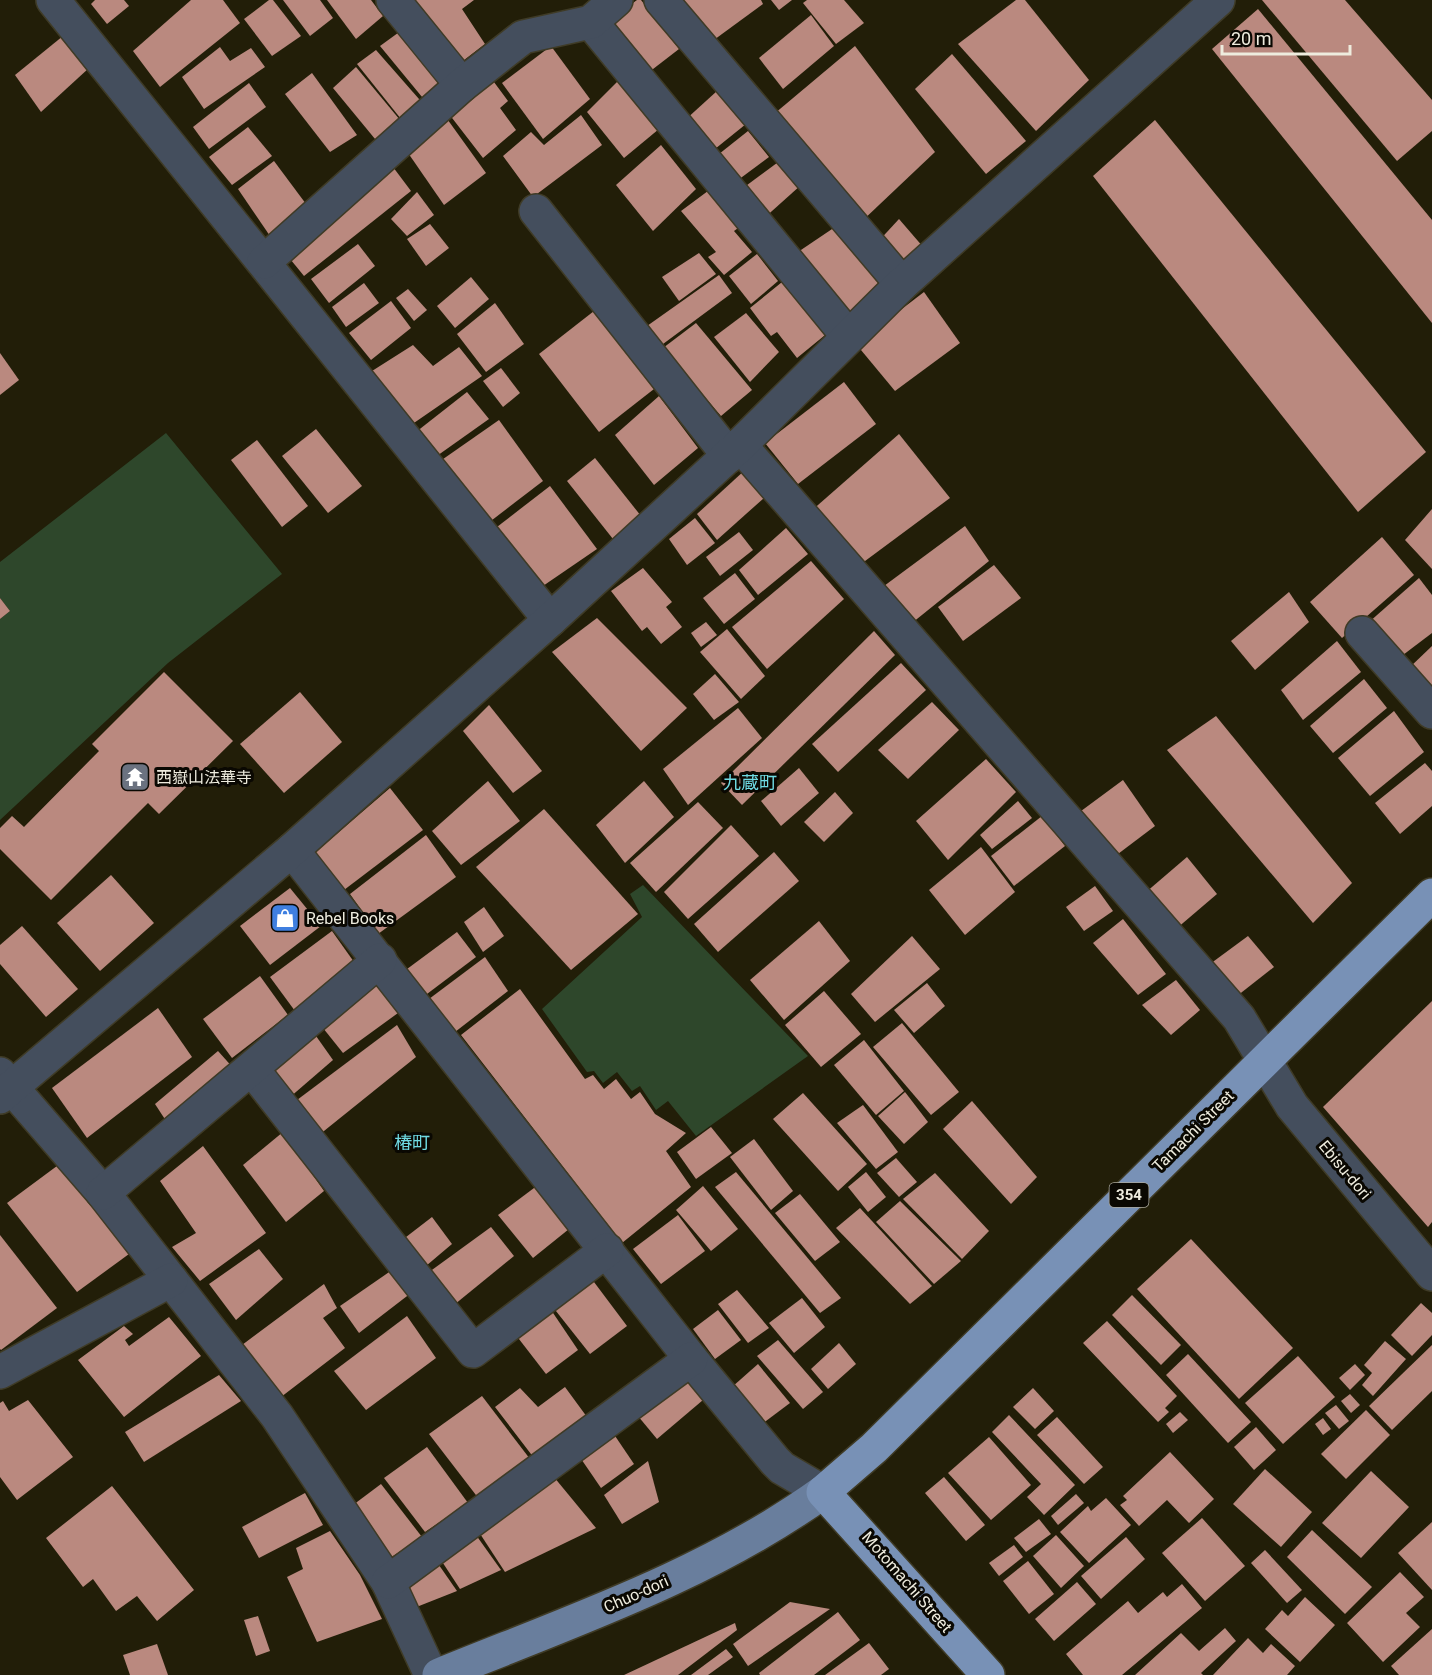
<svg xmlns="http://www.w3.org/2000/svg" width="1432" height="1675" font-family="Roboto,'Noto Sans JP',sans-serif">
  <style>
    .green { fill: #2e472b }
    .building { fill: #ba897f }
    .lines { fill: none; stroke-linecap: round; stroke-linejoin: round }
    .minor-casing { stroke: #3f3b26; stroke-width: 36 }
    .major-casing { stroke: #3f3b26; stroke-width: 36 }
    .highway-casing { stroke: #3f3b26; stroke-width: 36 }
    .minor { stroke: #444e5d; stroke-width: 33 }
    .major { stroke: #697e9d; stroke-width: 33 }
    .highway { stroke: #7891b6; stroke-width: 33 }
    .labels { text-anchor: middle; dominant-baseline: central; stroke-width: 6; stroke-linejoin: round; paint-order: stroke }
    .shield { fill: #0a0802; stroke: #aaa89c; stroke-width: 1.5 }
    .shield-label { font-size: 15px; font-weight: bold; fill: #eeecde }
    .poi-label { font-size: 16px; fill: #eeecde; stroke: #0a0802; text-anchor: start }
    .street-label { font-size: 16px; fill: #eeecde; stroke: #0a0802 }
    .neighbourhood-label { font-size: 18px; fill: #6fdae3; stroke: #0a0802 }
  </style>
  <rect width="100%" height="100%" fill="#221e08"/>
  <g class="green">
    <polygon points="166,433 282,574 168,663 0,820 0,619 10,611 0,598 0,562"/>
    <polygon points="643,885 808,1056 696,1136 668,1101 656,1110 640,1086 632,1091 617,1072 603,1083 594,1071 587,1072 542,1009 642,917 630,894"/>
  </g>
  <g class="building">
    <polygon points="95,0 124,0 129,6 107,24 91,4"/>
    <polygon points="191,0 223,0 240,23 160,87 133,51"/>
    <polygon points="269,0 273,0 301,36 272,56 244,19"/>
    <polygon points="283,0 320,0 333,18 310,36"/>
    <polygon points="327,0 371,0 383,16 356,39"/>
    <polygon points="403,0 474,0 462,9 485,44 455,67"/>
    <polygon points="637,0 641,0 679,49 644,76 602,26"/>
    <polygon points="670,0 761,0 763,4 707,45"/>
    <polygon points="771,0 792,0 779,10"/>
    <polygon points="807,0 844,0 864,23 836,44 803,3"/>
    <polygon points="1016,0 1025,0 1089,80 1036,131 958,44"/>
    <polygon points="1262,0 1345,0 1432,100 1432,131 1397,161"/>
    <polygon points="1258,9 1432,220 1432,323 1212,49"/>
    <polygon points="811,15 834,46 783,89 759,58"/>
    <polygon points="402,30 447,86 427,103 380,46"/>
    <polygon points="63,36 89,68 41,112 15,75"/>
    <polygon points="551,46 590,99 543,139 502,83"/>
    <polygon points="855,46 935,152 860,223 774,114"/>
    <polygon points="220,47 230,61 251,48 265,67 204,109 182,77"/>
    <polygon points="376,50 426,107 405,124 357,64"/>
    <polygon points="952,54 1026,141 986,174 915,89"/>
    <polygon points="356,67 405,126 380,145 333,88"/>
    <polygon points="312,73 357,135 330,152 285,94"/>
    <polygon points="491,78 508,101 500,108 516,130 483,158 449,114"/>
    <polygon points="621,78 659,129 624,158 587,112"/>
    <polygon points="249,83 266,107 209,149 193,127"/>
    <polygon points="717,91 746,124 710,153 684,121"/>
    <polygon points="581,115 602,145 533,197 503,156 531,132 544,145"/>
    <polygon points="445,116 486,173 444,205 406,150"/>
    <polygon points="1155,120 1426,452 1358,512 1093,176"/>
    <polygon points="248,127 272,156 232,185 209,157"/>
    <polygon points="748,131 769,157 734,183 714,158"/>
    <polygon points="661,145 696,189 653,231 616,185"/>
    <polygon points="781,160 801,185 762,220 739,191"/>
    <polygon points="274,161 309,208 270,236 238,189"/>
    <polygon points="393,167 411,191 304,276 282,249"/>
    <polygon points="712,188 745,223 734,231 752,252 724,275 708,257 716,252 681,211"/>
    <polygon points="417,192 434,215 407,236 391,219"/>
    <polygon points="899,219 924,248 896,271 875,245"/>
    <polygon points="430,224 449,248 426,266 407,239"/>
    <polygon points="838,225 884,285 843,318 795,254"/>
    <polygon points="358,244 375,266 329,303 311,279"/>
    <polygon points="699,253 716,274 679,301 662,277"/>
    <polygon points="757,254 778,281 751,304 729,276"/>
    <polygon points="719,275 732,293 663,344 647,326"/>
    <polygon points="471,277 489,299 455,328 437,306"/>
    <polygon points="787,278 830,331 797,358 777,332 771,336 750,308"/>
    <polygon points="364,283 379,303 346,327 332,307"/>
    <polygon points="408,289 427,310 414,321 396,298"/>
    <polygon points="924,292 960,343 895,391 856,344"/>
    <polygon points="391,301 411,328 371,360 349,333"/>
    <polygon points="495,303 524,344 486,372 457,334"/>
    <polygon points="594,311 654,389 599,432 539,354"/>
    <polygon points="746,313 779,352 750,382 714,337"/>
    <polygon points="696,323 752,390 721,416 663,348"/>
    <polygon points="413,345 433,366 459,347 482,376 411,425 372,371"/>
    <polygon points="0,353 19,380 0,395"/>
    <polygon points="501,368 520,393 503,407 483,381"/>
    <polygon points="844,382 876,424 798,484 765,443"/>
    <polygon points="467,392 489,419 434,458 416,432"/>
    <polygon points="659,396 698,448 654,485 615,435"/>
    <polygon points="499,420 543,481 483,527 436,464"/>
    <polygon points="316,429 362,486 328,513 282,456"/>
    <polygon points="899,434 950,498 857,567 810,512"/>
    <polygon points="257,440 308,506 282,527 231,460"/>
    <polygon points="595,458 641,516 613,539 567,481"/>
    <polygon points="745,470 765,497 717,540 697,514"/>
    <polygon points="550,486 597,549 540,588 493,530"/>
    <polygon points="1432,509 1432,569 1405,540"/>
    <polygon points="695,518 715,543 687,565 669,539"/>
    <polygon points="965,526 989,561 912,623 884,586"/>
    <polygon points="786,528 808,554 758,595 739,570"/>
    <polygon points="739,532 753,550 720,576 706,557"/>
    <polygon points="1382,537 1414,575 1342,638 1310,602"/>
    <polygon points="811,561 844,599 767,669 732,627"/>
    <polygon points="994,565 1021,598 963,641 938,607"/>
    <polygon points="643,568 672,602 666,607 682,627 661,644 647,627 642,631 611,591"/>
    <polygon points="735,573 755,599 724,624 703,598"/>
    <polygon points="1419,578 1432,595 1432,633 1399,658 1368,623"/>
    <polygon points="1289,592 1309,622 1255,670 1231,641"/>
    <polygon points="0,598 10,611 0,619"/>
    <polygon points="597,618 687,708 641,751 552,652"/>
    <polygon points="706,622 717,635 701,647 691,633"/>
    <polygon points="727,629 765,676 741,699 700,652"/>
    <polygon points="874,631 895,655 742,805 721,783"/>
    <polygon points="1337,641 1361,672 1303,720 1281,690"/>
    <polygon points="1432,646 1432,696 1408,669"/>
    <polygon points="901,663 926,690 838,772 812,744"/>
    <polygon points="164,672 233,741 159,814 148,803 51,900 0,849 0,828 12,816 24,827 99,751 92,744"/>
    <polygon points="715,674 739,702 714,720 693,694"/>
    <polygon points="1364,679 1387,708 1333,753 1310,726"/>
    <polygon points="300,692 342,742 284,793 240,744"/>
    <polygon points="932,702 959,730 908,779 878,750"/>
    <polygon points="489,705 542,771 513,793 463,731"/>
    <polygon points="738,708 762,738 688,805 663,769"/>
    <polygon points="1394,711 1424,752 1370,796 1338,758"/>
    <polygon points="1216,716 1352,883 1313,923 1167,750"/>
    <polygon points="986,759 1016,792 948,860 916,821"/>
    <polygon points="1425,763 1432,771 1432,806 1400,834 1375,803"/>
    <polygon points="799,768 819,793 781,826 761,801"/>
    <polygon points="1123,780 1155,826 1110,860 1077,814"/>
    <polygon points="488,781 520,821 461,865 432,831"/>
    <polygon points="644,781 674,817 625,863 596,825"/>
    <polygon points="390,788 423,830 344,890 311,856"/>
    <polygon points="835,792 853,813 824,842 804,822"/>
    <polygon points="1018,801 1032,818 992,849 980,835"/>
    <polygon points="698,802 723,828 656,892 630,863"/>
    <polygon points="544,809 638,914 571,970 476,867"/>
    <polygon points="1042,816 1065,846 1014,886 991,856"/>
    <polygon points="731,825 759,856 688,919 664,892"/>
    <polygon points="426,835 456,877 378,934 350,894"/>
    <polygon points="981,847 1015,892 965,935 929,890"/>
    <polygon points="774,852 799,881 718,952 694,924"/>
    <polygon points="1187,857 1217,894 1176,929 1145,893"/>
    <polygon points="111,875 154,923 100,971 57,923"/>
    <polygon points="1095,886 1113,911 1084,931 1066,907"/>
    <polygon points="290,888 321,926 270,965 240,926"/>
    <polygon points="484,907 504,936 483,952 464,922"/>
    <polygon points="1123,919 1166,974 1138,995 1093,943"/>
    <polygon points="819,921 850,961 784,1020 750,980"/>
    <polygon points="22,926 78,989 46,1017 0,964 0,945"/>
    <polygon points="332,931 354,962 295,1011 270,977"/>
    <polygon points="457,932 476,957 423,997 403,972"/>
    <polygon points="912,936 940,969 875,1022 851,994"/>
    <polygon points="1248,936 1274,967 1237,996 1210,964"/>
    <polygon points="485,957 508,991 455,1032 429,999"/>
    <polygon points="260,976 288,1015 232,1058 203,1019"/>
    <polygon points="1176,980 1200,1010 1171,1035 1142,1005"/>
    <polygon points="377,983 398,1013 343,1053 323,1028"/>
    <polygon points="927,983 945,1006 914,1033 894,1010"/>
    <polygon points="520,989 585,1079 593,1075 604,1089 616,1079 631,1099 640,1092 655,1114 686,1133 666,1151 691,1187 622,1243 461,1035"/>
    <polygon points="824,991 861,1034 821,1067 785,1025"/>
    <polygon points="1432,1001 1432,1222 1428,1227 1323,1107"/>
    <polygon points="158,1008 192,1057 87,1138 52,1088"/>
    <polygon points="902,1023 959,1092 931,1115 873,1047"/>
    <polygon points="397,1025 416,1057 319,1135 293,1103"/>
    <polygon points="316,1036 333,1060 289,1098 269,1071"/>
    <polygon points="864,1040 904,1091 876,1115 834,1065"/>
    <polygon points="218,1051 235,1070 170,1127 155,1104"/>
    <polygon points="905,1092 928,1122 904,1144 878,1116"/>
    <polygon points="803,1093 867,1164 838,1191 773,1119"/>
    <polygon points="972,1101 1037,1177 1011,1204 943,1129"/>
    <polygon points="863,1105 898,1152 876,1169 837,1123"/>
    <polygon points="711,1127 732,1153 696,1179 677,1152"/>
    <polygon points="283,1132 324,1191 286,1222 243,1165"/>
    <polygon points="754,1139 793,1191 771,1210 730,1157"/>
    <polygon points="203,1146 266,1233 200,1281 172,1247 196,1233 160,1181"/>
    <polygon points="896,1158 917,1182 899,1197 877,1173"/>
    <polygon points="61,1163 129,1254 77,1292 7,1203"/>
    <polygon points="736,1172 841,1298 820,1313 715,1187"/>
    <polygon points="866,1172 886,1197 868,1212 848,1187"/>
    <polygon points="935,1173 989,1231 962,1259 903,1199"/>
    <polygon points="538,1185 569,1229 533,1258 498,1215"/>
    <polygon points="703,1186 738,1229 711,1251 676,1210"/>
    <polygon points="800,1194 840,1242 815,1261 775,1213"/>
    <polygon points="900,1201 961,1261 934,1284 876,1222"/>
    <polygon points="860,1208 932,1286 910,1304 836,1228"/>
    <polygon points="678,1215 705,1251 661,1284 633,1249"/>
    <polygon points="432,1217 452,1244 420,1271 397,1244"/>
    <polygon points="491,1227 514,1256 449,1309 425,1275"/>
    <polygon points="0,1235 57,1308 1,1350 0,1349"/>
    <polygon points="1191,1239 1293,1348 1239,1399 1137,1289"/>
    <polygon points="259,1249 283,1279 236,1320 209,1284"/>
    <polygon points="395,1268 411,1293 359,1333 340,1306"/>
    <polygon points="591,1278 627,1326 590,1354 552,1306"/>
    <polygon points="324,1284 337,1308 323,1318 345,1348 281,1397 242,1345"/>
    <polygon points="737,1290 769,1328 748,1343 718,1304"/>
    <polygon points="1132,1295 1181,1345 1161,1365 1112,1315"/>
    <polygon points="802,1298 825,1327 794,1353 769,1323"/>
    <polygon points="1421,1303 1432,1313 1432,1335 1412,1356 1391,1335"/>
    <polygon points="547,1304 578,1350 546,1374 512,1330"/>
    <polygon points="718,1310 741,1340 715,1359 693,1329"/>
    <polygon points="407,1316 436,1358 366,1410 334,1371"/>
    <polygon points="169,1317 201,1356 124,1417 78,1360 124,1326 133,1334 125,1340 129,1346"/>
    <polygon points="1107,1321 1177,1396 1165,1408 1169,1412 1158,1422 1083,1343"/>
    <polygon points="778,1340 823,1392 803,1409 757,1356"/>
    <polygon points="1385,1341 1406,1359 1373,1396 1362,1385 1372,1373 1364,1365"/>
    <polygon points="839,1343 856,1364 828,1389 811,1369"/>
    <polygon points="1432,1345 1432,1391 1392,1430 1369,1406"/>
    <polygon points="1188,1354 1251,1422 1228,1443 1166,1375"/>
    <polygon points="1298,1356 1335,1397 1283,1444 1245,1403"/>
    <polygon points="758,1364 790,1403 762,1424 732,1387"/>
    <polygon points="1355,1364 1365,1375 1350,1390 1339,1378"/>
    <polygon points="681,1374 703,1400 657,1439 633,1410"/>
    <polygon points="219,1375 241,1401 144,1462 125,1432"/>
    <polygon points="565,1387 587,1417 534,1458 495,1407 520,1388 538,1407"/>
    <polygon points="1033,1388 1054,1411 1035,1429 1013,1407"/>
    <polygon points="1350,1394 1360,1405 1351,1413 1341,1401"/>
    <polygon points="482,1396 530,1459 479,1499 429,1434"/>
    <polygon points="28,1400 73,1457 17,1500 0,1477 0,1403 3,1401 9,1411"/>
    <polygon points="1336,1405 1349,1421 1339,1429 1325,1413"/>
    <polygon points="1366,1410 1390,1435 1346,1479 1321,1454"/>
    <polygon points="1180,1412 1188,1420 1173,1433 1166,1424"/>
    <polygon points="1009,1415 1075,1485 1044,1515 1027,1497 1041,1484 992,1432"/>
    <polygon points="1057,1417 1103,1467 1084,1484 1037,1435"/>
    <polygon points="1323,1418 1331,1429 1323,1435 1315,1424"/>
    <polygon points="609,1427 634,1464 601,1488 575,1450"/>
    <polygon points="1256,1427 1276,1450 1254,1470 1234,1447"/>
    <polygon points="989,1437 1031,1485 991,1520 948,1473"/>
    <polygon points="427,1447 468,1503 425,1532 384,1478"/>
    <polygon points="1170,1452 1214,1499 1189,1523 1167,1500 1139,1526 1120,1505 1127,1500 1123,1496"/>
    <polygon points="648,1461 659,1502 622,1524 604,1495"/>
    <polygon points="1265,1469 1312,1512 1281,1547 1233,1504"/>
    <polygon points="549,1471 596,1528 505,1572 473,1523"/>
    <polygon points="1371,1471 1409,1507 1361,1558 1322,1523"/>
    <polygon points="944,1477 985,1525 966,1541 925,1493"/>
    <polygon points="381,1484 422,1537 387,1560 349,1508"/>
    <polygon points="112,1486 194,1590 157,1621 137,1596 116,1611 93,1579 83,1587 46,1538"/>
    <polygon points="305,1493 323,1525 259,1558 242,1527"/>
    <polygon points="1076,1494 1084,1503 1058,1525 1051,1516"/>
    <polygon points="1106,1498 1131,1525 1089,1563 1060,1532 1088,1506 1091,1511"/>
    <polygon points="1202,1518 1245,1566 1205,1601 1162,1553"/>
    <polygon points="1039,1519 1051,1534 1026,1552 1014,1538"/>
    <polygon points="1432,1522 1432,1590 1398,1553"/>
    <polygon points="471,1528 501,1570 460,1589 437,1554"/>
    <polygon points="1312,1530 1372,1587 1345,1614 1287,1557"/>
    <polygon points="330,1531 360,1575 382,1619 317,1642 287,1577 303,1569 296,1548"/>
    <polygon points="1056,1535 1084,1566 1061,1588 1033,1556"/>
    <polygon points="1126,1537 1145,1559 1101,1599 1081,1576"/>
    <polygon points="1014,1545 1023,1557 999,1576 989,1563"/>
    <polygon points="1265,1550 1302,1590 1287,1603 1251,1563"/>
    <polygon points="432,1555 457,1591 414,1608 400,1584"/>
    <polygon points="1028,1561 1054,1594 1029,1614 1003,1581"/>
    <polygon points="1400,1572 1424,1597 1406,1613 1420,1627 1383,1662 1347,1623"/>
    <polygon points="1077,1582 1096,1604 1054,1641 1035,1619"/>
    <polygon points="1182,1584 1202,1608 1122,1675 1083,1675 1066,1654 1128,1601 1138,1613 1163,1592 1167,1597"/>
    <polygon points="1305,1597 1335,1625 1300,1662 1265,1629 1282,1610 1288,1616"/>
    <polygon points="790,1602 830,1609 748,1666 733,1644"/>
    <polygon points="838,1612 860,1640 814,1675 760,1675 759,1673"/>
    <polygon points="258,1616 270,1651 256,1656 244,1620"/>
    <polygon points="735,1623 737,1630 678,1675 624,1675"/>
    <polygon points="1225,1628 1236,1641 1201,1673 1203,1675 1135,1675 1181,1633 1199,1651"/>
    <polygon points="1432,1629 1432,1675 1399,1675 1391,1666"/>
    <polygon points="1248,1638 1263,1653 1271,1644 1295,1666 1287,1675 1213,1675"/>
    <polygon points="869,1643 889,1669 881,1675 825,1675"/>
    <polygon points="157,1644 168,1675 130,1675 123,1655"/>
    <polygon points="726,1649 733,1657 708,1675 691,1675"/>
  </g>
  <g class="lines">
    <g class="minor-casing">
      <g id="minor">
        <polyline points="53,0 550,620"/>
        <polyline points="393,0 462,85"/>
        <polyline points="661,0 902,284"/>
        <polyline points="591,22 848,336"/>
        <polyline points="536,211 729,456"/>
        <polyline points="264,262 462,85 523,37 591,22 616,0"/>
        <polyline points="740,445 1239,1018 1292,1106 1432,1274"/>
        <polyline points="1362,633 1432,712"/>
        <polyline points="292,850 691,1359 775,1461 782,1468 823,1492"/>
        <polyline points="252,1069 473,1351 607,1250"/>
        <polyline points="0,1074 103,1193 277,1416 388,1582 431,1675"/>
        <polyline points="0,1097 292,850 550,620 740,445 902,284 1218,0"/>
        <polyline points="103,1193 380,960"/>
        <polyline points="0,1372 171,1280"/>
        <polyline points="388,1582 691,1359"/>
      </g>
    </g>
    <g class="major-casing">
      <path id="major" d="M439 1675C569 1622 708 1575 823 1492"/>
    </g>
    <g class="highway-casing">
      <polyline id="highway" points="988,1675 823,1492 874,1448 1432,895"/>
    </g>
    <use href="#minor" class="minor"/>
    <use href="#major" class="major"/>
    <use href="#highway" class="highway"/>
  </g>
  <defs>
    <g id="temple-square" transform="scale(1.5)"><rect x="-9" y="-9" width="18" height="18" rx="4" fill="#6b7280" stroke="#0a0802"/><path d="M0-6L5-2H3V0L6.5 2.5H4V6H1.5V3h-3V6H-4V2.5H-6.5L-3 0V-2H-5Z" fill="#fff"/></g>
    <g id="shop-square" transform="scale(1.5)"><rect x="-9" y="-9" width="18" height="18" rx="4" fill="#3f7fe0" stroke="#0a0802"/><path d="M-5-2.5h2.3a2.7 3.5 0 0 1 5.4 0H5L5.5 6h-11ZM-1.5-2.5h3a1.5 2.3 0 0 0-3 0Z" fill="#fff"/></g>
  </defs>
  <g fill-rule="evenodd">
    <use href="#temple-square" x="135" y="777"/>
    <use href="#shop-square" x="285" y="918"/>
  </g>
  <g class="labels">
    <rect class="shield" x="1109.5" y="1183" width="39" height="24" rx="4.5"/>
    <g class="shield-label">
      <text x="1129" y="1195">354</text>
    </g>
    <g class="poi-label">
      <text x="156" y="777">西嶽山法華寺</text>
      <text x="306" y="918">Rebel Books</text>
    </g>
    <g class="street-label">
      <text transform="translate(1193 1131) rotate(-45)">Tamachi Street</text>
      <text transform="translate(1345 1170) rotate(50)">Ebisu-dori</text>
      <text transform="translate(907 1582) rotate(49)">Motomachi Street</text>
      <text transform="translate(636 1594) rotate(-24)">Chuo-dori</text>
    </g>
    <g class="neighbourhood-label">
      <text x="750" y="782">九蔵町</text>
      <text x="412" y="1142">椿町</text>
    </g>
  </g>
  <path d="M1222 45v9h128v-9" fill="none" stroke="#eeecde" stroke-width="3"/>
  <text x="1231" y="45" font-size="18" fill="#eeecde" stroke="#0a0802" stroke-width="4.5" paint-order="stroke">20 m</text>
</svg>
